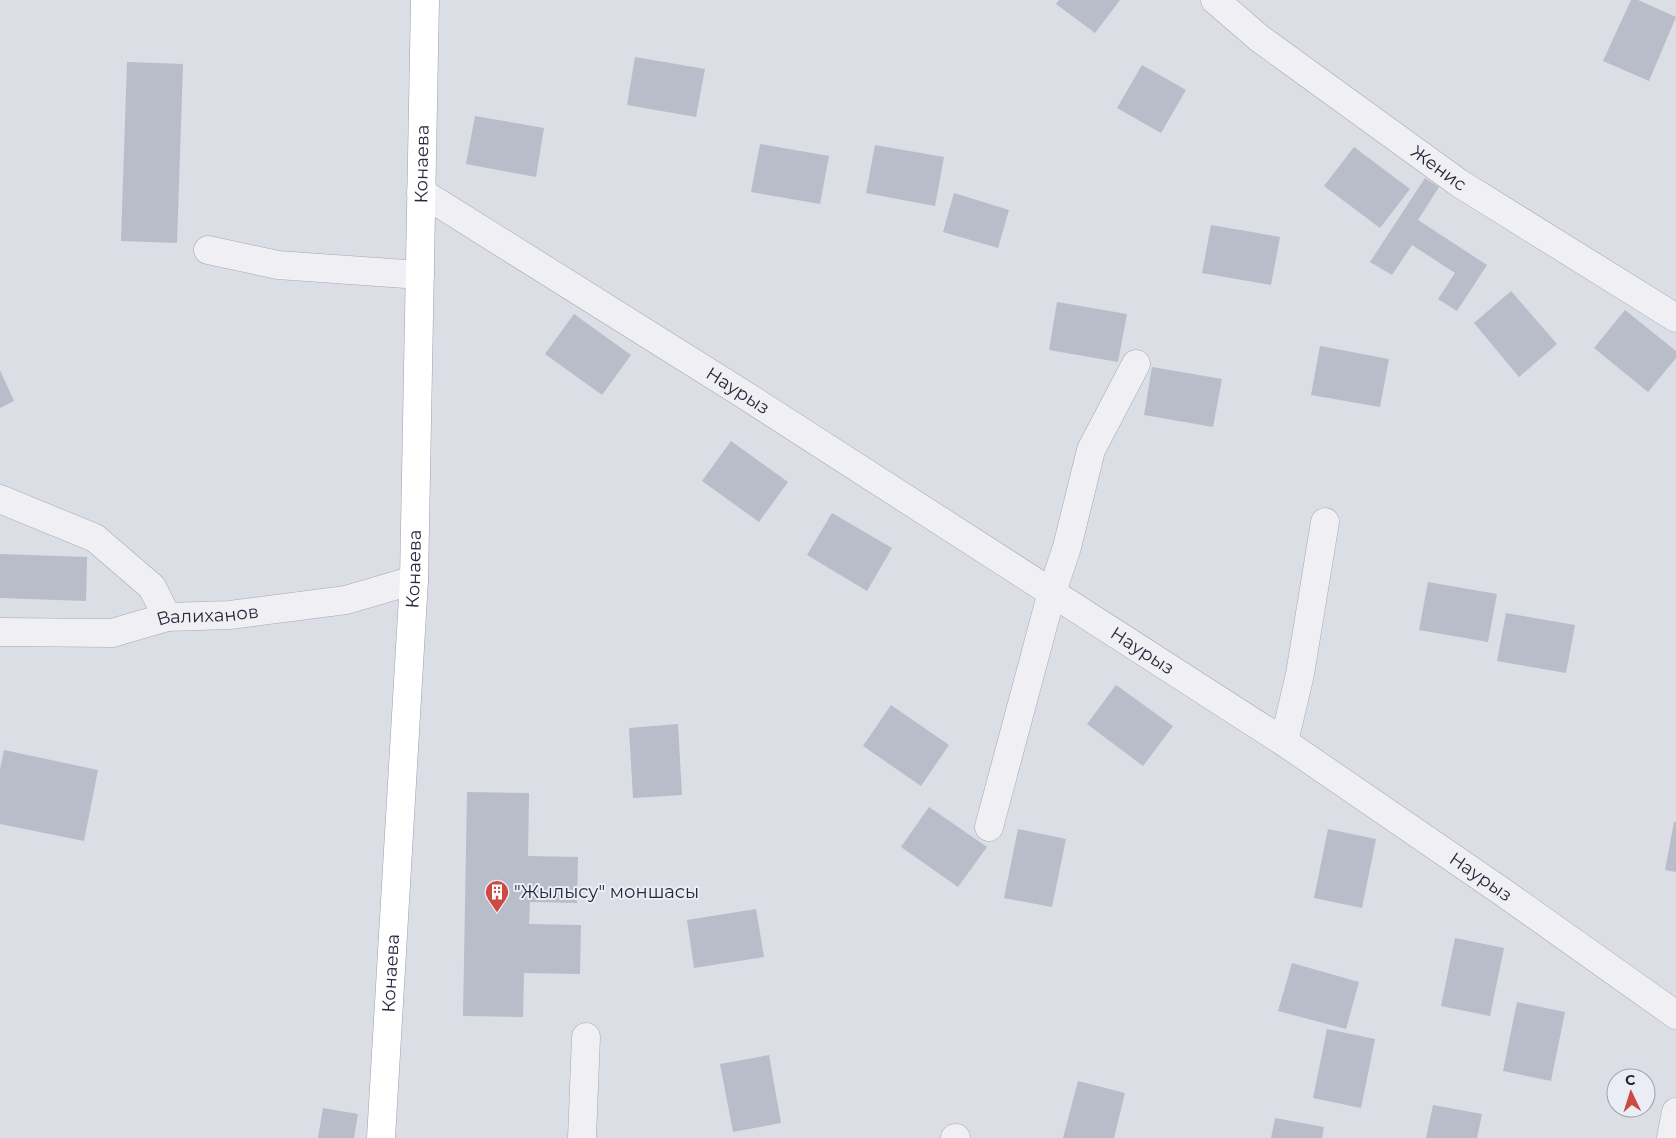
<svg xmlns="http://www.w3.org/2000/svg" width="1676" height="1138" font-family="Montserrat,sans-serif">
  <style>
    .building { fill: #b9bcc9 }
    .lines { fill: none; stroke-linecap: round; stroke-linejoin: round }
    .minor-casing { stroke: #a5a8b3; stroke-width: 29 }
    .major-casing { stroke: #9c9fb1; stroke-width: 29 }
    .minor { stroke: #efeff4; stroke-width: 28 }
    .major { stroke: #fff; stroke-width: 28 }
    .labels { text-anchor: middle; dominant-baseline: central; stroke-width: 4; stroke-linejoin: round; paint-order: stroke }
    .street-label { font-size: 18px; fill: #26293c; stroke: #ebedf4 }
    .poi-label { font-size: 18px; fill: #26293c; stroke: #ebedf4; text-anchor: start }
  </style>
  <rect width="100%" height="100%" fill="#dcdee6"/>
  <g class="building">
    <polygon points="1059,0 1120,0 1095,33 1056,4"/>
    <polygon points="1631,0 1638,0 1676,17 1649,81 1603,61"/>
    <polygon points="635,57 705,69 696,117 627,105"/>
    <polygon points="127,62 183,64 177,243 121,241"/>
    <polygon points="1142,65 1186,90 1161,133 1117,108"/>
    <polygon points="475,116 544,128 536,177 466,164"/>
    <polygon points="760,144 829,156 820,204 751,192"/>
    <polygon points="875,145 944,157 935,206 866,193"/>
    <polygon points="1354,147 1410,189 1380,228 1324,186"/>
    <polygon points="1425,178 1439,187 1418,220 1487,265 1457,311 1438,299 1455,273 1412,245 1392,275 1370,262"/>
    <polygon points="954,193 1009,210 998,248 943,232"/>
    <polygon points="1211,225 1280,237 1271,285 1202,273"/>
    <polygon points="1511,291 1557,344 1519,377 1474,323"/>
    <polygon points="1057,302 1127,314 1118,362 1049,350"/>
    <polygon points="1625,310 1676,351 1676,358 1648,392 1594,348"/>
    <polygon points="574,314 631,355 602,395 545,354"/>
    <polygon points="1320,346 1389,359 1380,407 1311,395"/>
    <polygon points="1152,367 1222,379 1213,427 1144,415"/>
    <polygon points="0,370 14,401 0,408"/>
    <polygon points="731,441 788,482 759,522 702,481"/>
    <polygon points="832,513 892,548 867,591 807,555"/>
    <polygon points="0,554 87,557 86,601 0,598"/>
    <polygon points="1428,582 1497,594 1488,642 1419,630"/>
    <polygon points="1506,613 1575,625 1566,673 1497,661"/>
    <polygon points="1116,685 1173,726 1143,766 1087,724"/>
    <polygon points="891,705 949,745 921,786 863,746"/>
    <polygon points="678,724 682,795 633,798 629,728"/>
    <polygon points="4,750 98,770 84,841 0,824 0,769"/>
    <polygon points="467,792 529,793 528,856 578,857 577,903 530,902 529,924 581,925 580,974 524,973 523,1017 463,1016"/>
    <polygon points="929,807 987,847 958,887 901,847"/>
    <polygon points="1674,822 1676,822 1676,872 1665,870"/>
    <polygon points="1018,829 1066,839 1052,907 1004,898"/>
    <polygon points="1328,829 1376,839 1362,908 1314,898"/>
    <polygon points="756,909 764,957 694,968 687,920"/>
    <polygon points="1455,938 1504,948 1490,1016 1441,1006"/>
    <polygon points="1292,963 1359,982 1346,1029 1278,1011"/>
    <polygon points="1517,1002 1565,1012 1551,1081 1503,1071"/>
    <polygon points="1327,1029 1375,1039 1361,1108 1313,1098"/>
    <polygon points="769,1055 781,1123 733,1132 720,1064"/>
    <polygon points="1078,1081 1125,1093 1114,1138 1063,1138"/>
    <polygon points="1433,1105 1482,1114 1477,1138 1426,1138"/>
    <polygon points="323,1108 358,1114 354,1138 318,1138"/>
    <polygon points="1275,1118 1324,1127 1322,1138 1271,1138"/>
  </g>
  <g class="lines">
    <g class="minor-casing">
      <g id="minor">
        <path id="s1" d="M1215 0 1259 38 1459 183 1676 318"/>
        <path id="s2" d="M421 192 740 392 1284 742 1504 893 1676 1015"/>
        <polyline points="208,250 278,265 420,275"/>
        <polyline points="0,499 95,538 152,587 167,617"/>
        <path id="s3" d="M0 632 112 633 167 617 230 615 346 600 414 580"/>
        <polyline points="1284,742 1300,674 1325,522"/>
        <polyline points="989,827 1052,592 1067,547 1091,450 1136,364"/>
        <polyline points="582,1138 586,1037"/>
        <polyline points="955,1138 956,1138"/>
        <polyline points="1671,1138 1676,1112"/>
      </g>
    </g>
    <g class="major-casing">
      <g id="major">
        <path id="s4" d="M381 1138 414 580 425 0"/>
      </g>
    </g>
    <use href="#minor" class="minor"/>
    <use href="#major" class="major"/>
  </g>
  <defs>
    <g id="building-pin" transform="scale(1.25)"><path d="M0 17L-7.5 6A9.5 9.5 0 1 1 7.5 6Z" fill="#cb4a41" stroke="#ebedf4"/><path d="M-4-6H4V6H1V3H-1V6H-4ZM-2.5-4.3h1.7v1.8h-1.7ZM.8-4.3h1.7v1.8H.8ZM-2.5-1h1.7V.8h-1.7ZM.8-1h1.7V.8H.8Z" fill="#fff"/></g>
  </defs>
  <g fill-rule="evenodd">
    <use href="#building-pin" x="497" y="892"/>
  </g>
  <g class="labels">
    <g class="street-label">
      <text stroke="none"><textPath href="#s4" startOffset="975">Конаева</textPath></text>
      <text stroke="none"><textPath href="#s1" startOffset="280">Женис</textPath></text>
      <text stroke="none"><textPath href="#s2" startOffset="374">Наурыз</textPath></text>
      <text stroke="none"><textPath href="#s4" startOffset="570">Конаева</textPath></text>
      <text stroke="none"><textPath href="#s3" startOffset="210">Валиханов</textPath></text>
      <text stroke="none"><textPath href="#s2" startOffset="855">Наурыз</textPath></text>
      <text stroke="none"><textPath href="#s2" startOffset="1262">Наурыз</textPath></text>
      <text stroke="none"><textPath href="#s4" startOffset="165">Конаева</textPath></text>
    </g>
    <g class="poi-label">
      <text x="514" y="892">"Жылысу" моншасы</text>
    </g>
  </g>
  <g transform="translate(1631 1093) rotate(356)"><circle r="24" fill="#ebedf4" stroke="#9c9faa"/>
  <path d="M0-4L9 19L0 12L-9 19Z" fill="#cb4a41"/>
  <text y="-8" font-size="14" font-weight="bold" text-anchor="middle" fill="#26293c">С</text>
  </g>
</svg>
